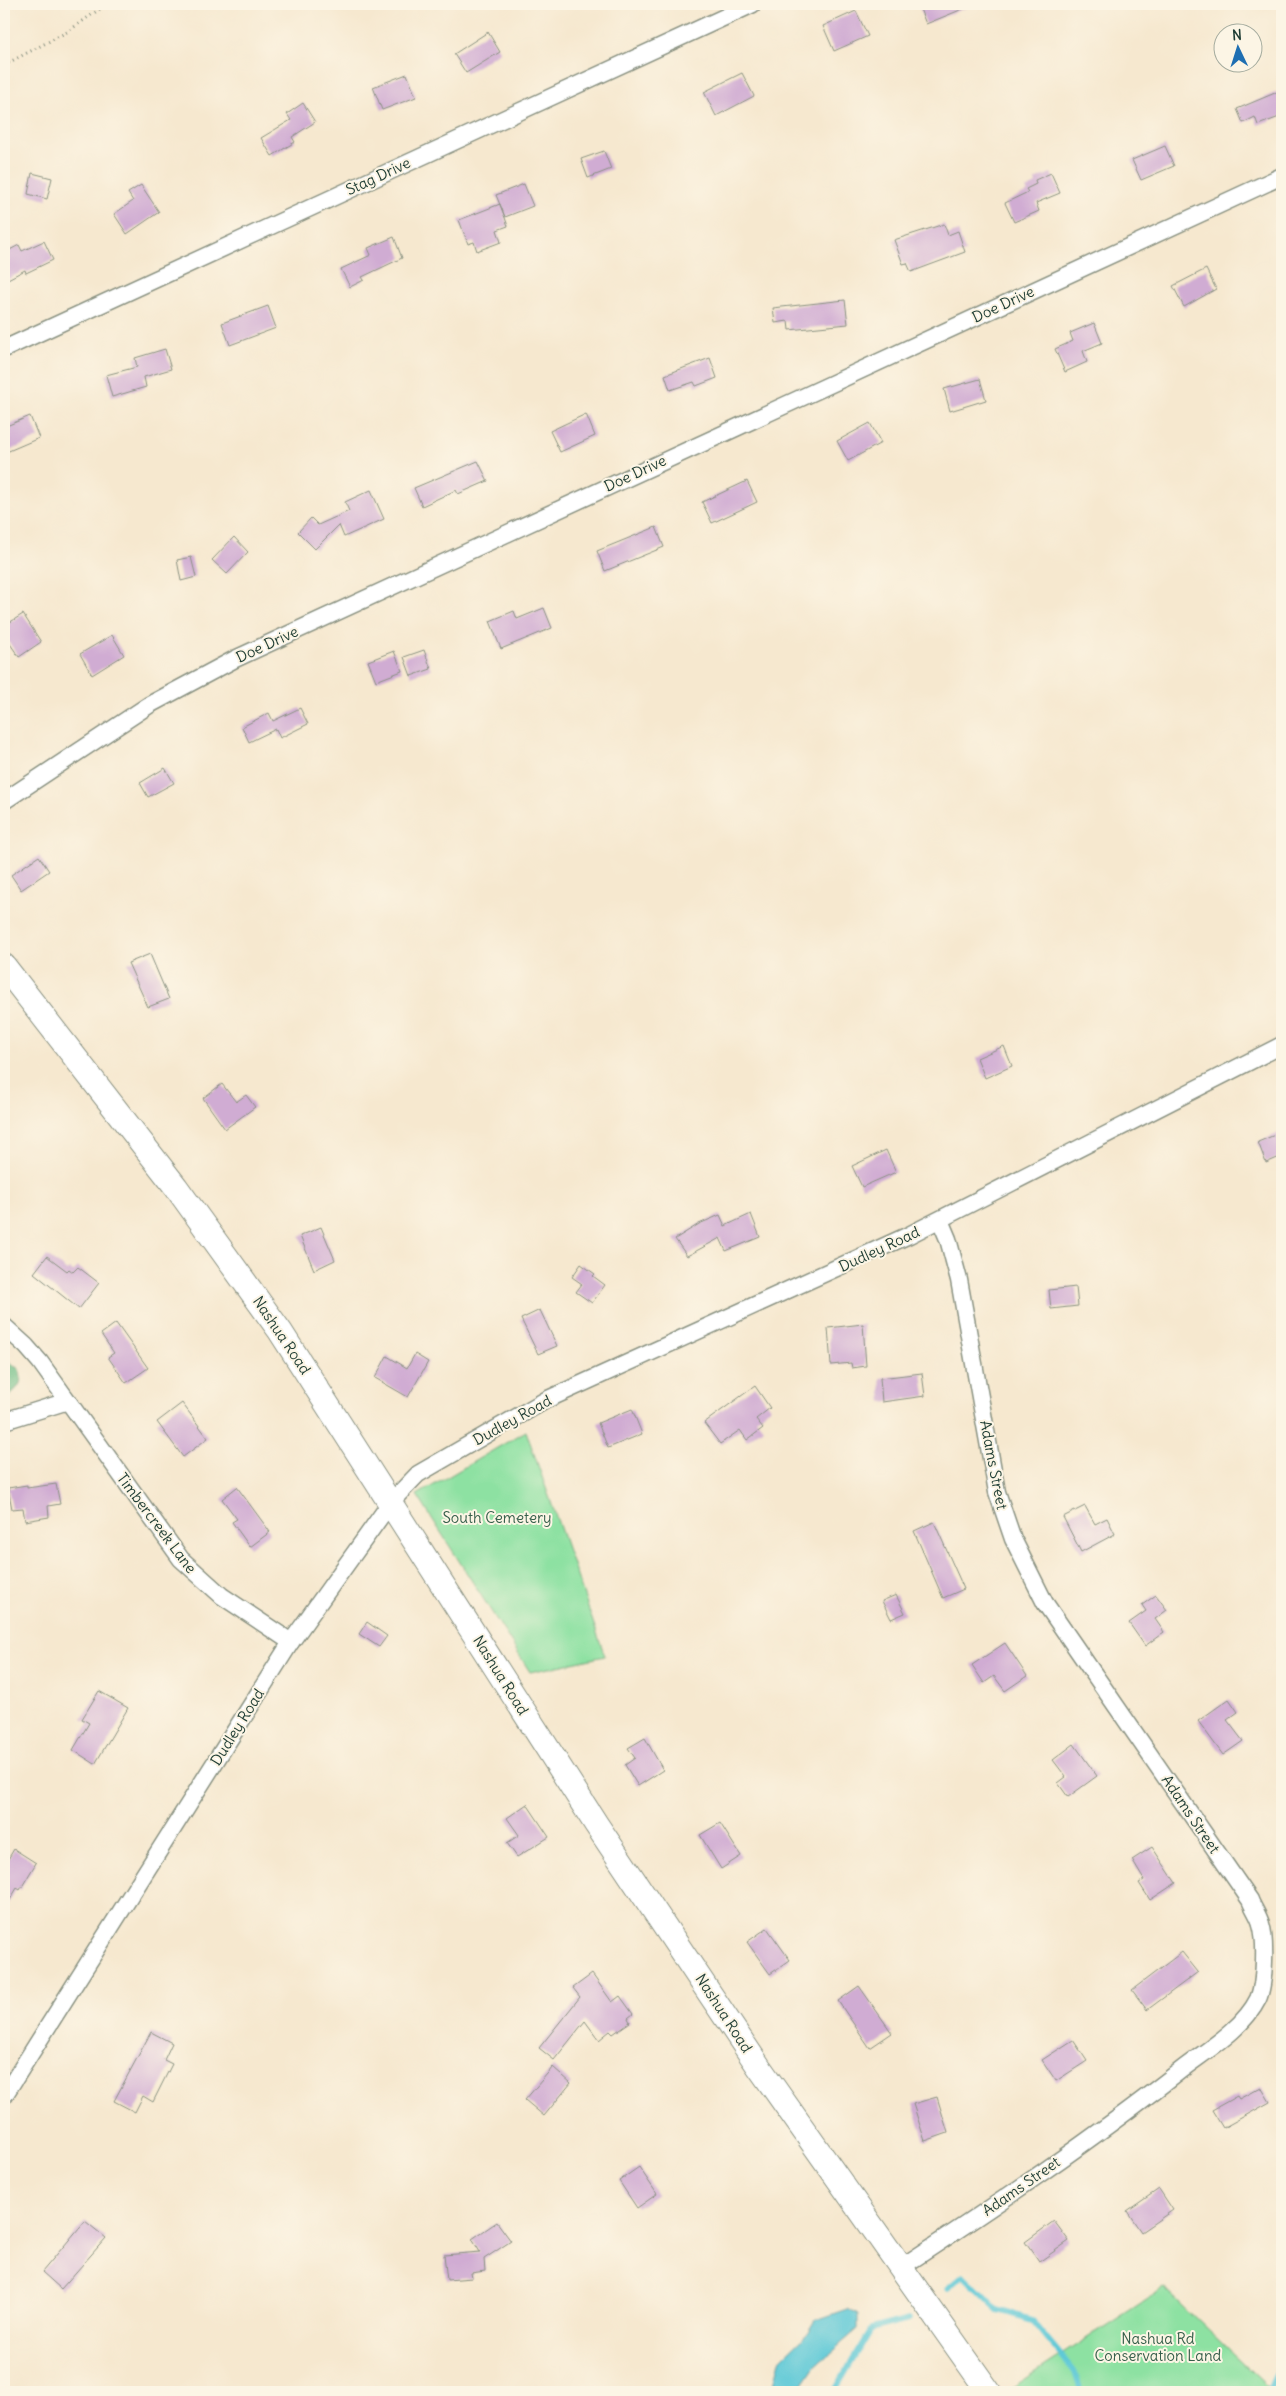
<svg xmlns="http://www.w3.org/2000/svg" width="1286" height="2396" font-family="Delius,sans-serif">
  <style>
    .green { fill: #8de1a2; stroke: #568f6b }
    .forest { fill: #72bf88; stroke: #487e5e }
    .water { fill: #5ec9d7; stroke: #3e8386 }
    .lines { fill: none; stroke-linecap: round; stroke-linejoin: round }
    .stream { stroke: #5ec9d7; stroke-width: 5.5 }
    .building { fill: #d0acd3 }
    .minor-casing { stroke: #8a9282; stroke-width: 19 }
    .secondary-casing { stroke: #8a9282; stroke-width: 26 }
    .path { stroke: #8a9282; stroke-width: 3; stroke-dasharray: 1 4; stroke-linecap: butt }
    .minor { stroke: #fff; stroke-width: 16 }
    .secondary { stroke: #fff; stroke-width: 24 }
    .labels { text-anchor: middle; dominant-baseline: central; stroke-width: 4; stroke-linejoin: round; paint-order: stroke }
    .street-label { font-size: 15px; fill: #1f3d34; stroke: #fcf5e5 }
    .park-label { font-size: 15px; fill: #355e4a; stroke: #fcf5e5 }
  </style>
  <rect width="100%" height="100%" fill="#fcf5e5"/>
  <filter id="ink" filterUnits="userSpaceOnUse"><feTurbulence type="fractalNoise" baseFrequency=".02" numOctaves="2"/><feDisplacementMap in="SourceGraphic" scale="10" xChannelSelector="R" yChannelSelector="G"/><feConvolveMatrix kernelMatrix="1 2 1 2 8 2 1 2 1" color-interpolation-filters="sRGB"/></filter>
  <filter id="wash" filterUnits="userSpaceOnUse"><feTurbulence type="fractalNoise" baseFrequency=".0096" numOctaves="4" result="noise"/><feDisplacementMap in="SourceGraphic" scale="20" xChannelSelector="R" yChannelSelector="G"/><feGaussianBlur stdDeviation="1.12" result="paint"/><feColorMatrix in="noise" values="0 0 0 0 0 0 0 0 0 0 0 0 0 0 0 0 0 1.4 0 .05"/><feComposite in="paint" operator="in"/></filter>
  <g filter="url(#wash)">
    <rect width="100%" height="100%" fill="#f6e8cf"/>
    <g class="green">
      <polygon points="526,1431 605,1656 530,1672 417,1495"/>
      <polygon points="1164,2288 1273,2392 1016,2392 1012,2387"/>
    </g>
    <path class="forest" d="M4 1359 19 1369C25 1384 16 1391 4 1398Z"/>
    <polygon class="water" points="848,2309 858,2315 858,2329 814,2367 797,2392 772,2392 780,2360 808,2333 816,2320"/>
    <g class="lines">
      <g class="stream">
        <polyline points="948,2288 963,2275 998,2310 1032,2320 1074,2371 1081,2392"/>
        <polyline points="834,2392 871,2329 909,2319"/>
        <polyline points="1268,2392 1282,2361"/>
      </g>
    </g>
    <g id="blocks">
      <g class="building">
        <polygon points="918,4 975,4 926,24"/>
        <polygon points="856,11 868,36 834,51 823,26"/>
        <polygon points="488,32 500,52 466,73 454,54"/>
        <polygon points="742,73 754,96 716,116 704,92"/>
        <polygon points="407,74 416,97 382,110 373,87"/>
        <polygon points="1282,90 1282,116 1258,125 1255,117 1243,123 1237,109"/>
        <polygon points="303,103 315,122 292,137 295,142 272,156 261,138 291,120 287,114"/>
        <polygon points="1165,146 1174,166 1141,180 1132,160"/>
        <polygon points="604,151 611,169 588,178 581,159"/>
        <polygon points="32,173 52,178 47,199 28,194"/>
        <polygon points="1051,173 1060,193 1036,203 1039,211 1014,222 1005,203 1028,192 1026,189 1036,184 1035,180"/>
        <polygon points="524,184 533,206 505,217 496,195"/>
        <polygon points="141,185 159,212 127,234 114,214 133,201 128,193"/>
        <polygon points="500,204 508,226 497,230 501,242 477,251 474,242 468,244 459,220"/>
        <polygon points="944,224 948,235 958,231 965,252 911,272 907,263 903,264 894,240"/>
        <polygon points="394,237 402,258 362,277 364,280 350,287 341,269 371,255 368,248"/>
        <polygon points="44,241 53,260 26,273 25,270 4,281 4,253 19,245 22,251"/>
        <polygon points="1206,269 1216,289 1184,307 1173,286"/>
        <polygon points="845,300 848,324 789,330 788,321 775,323 773,308"/>
        <polygon points="268,306 276,328 230,345 222,323"/>
        <polygon points="1094,323 1102,343 1083,351 1087,362 1065,372 1055,349 1073,341 1070,333"/>
        <polygon points="165,349 171,369 144,377 146,387 112,397 106,375 137,367 135,358"/>
        <polygon points="710,358 717,378 696,386 694,382 670,390 665,375"/>
        <polygon points="980,379 986,400 950,411 944,389"/>
        <polygon points="586,414 595,436 560,452 550,431"/>
        <polygon points="30,416 39,438 4,453 4,427"/>
        <polygon points="870,423 881,443 848,461 837,441"/>
        <polygon points="478,461 488,481 458,494 456,490 422,506 414,488"/>
        <polygon points="747,481 757,502 712,523 702,502"/>
        <polygon points="371,490 384,519 344,537 339,525 315,549 298,532 311,518 318,525 349,511 345,502"/>
        <polygon points="656,527 664,547 605,571 597,551"/>
        <polygon points="234,537 248,552 227,574 212,560"/>
        <polygon points="191,557 196,577 181,581 177,560"/>
        <polygon points="544,608 552,628 501,649 490,621 514,611 517,619"/>
        <polygon points="23,614 41,642 19,657 4,635 4,626"/>
        <polygon points="112,635 124,655 92,675 80,654"/>
        <polygon points="424,650 431,669 411,676 404,657"/>
        <polygon points="394,651 402,671 376,681 368,661"/>
        <polygon points="300,708 308,724 280,738 276,729 249,742 242,727 269,713 273,721"/>
        <polygon points="165,768 174,783 148,797 140,783"/>
        <polygon points="39,856 49,871 21,890 11,875"/>
        <polygon points="150,954 169,999 148,1007 128,963"/>
        <polygon points="1004,1046 1012,1066 985,1078 977,1058"/>
        <polygon points="222,1084 236,1102 246,1095 255,1107 225,1129 203,1098"/>
        <polygon points="1282,1132 1282,1156 1266,1163 1258,1142"/>
        <polygon points="886,1150 896,1172 862,1187 852,1166"/>
        <polygon points="751,1214 760,1237 726,1251 720,1238 687,1256 675,1239 699,1224 720,1215 725,1226"/>
        <polygon points="321,1227 335,1260 314,1270 300,1236"/>
        <polygon points="47,1256 67,1271 69,1269 73,1272 78,1267 99,1283 79,1309 34,1273"/>
        <polygon points="581,1264 595,1274 593,1276 605,1285 592,1303 576,1292 582,1284 572,1277"/>
        <polygon points="1076,1287 1078,1306 1051,1309 1049,1290"/>
        <polygon points="540,1310 557,1346 538,1354 521,1319"/>
        <polygon points="116,1323 148,1368 126,1383 108,1357 114,1353 101,1334"/>
        <polygon points="863,1324 866,1366 852,1368 851,1363 831,1365 828,1328"/>
        <polygon points="415,1354 428,1362 408,1397 375,1378 387,1356 407,1368"/>
        <polygon points="922,1373 925,1396 882,1402 880,1378"/>
        <polygon points="755,1386 770,1408 756,1419 763,1428 747,1440 740,1430 720,1444 704,1423"/>
        <polygon points="182,1403 208,1438 183,1457 157,1422"/>
        <polygon points="632,1409 642,1434 608,1448 598,1423"/>
        <polygon points="56,1484 60,1504 48,1506 49,1517 25,1521 23,1508 12,1509 8,1488 27,1485 27,1488"/>
        <polygon points="237,1487 270,1532 250,1547 232,1522 237,1519 222,1499"/>
        <polygon points="1085,1506 1095,1524 1107,1518 1115,1534 1081,1552 1063,1517"/>
        <polygon points="934,1522 964,1589 943,1598 914,1531"/>
        <polygon points="896,1595 905,1613 891,1619 882,1601"/>
        <polygon points="1156,1595 1167,1610 1155,1619 1164,1632 1145,1646 1129,1623 1146,1611 1142,1605"/>
        <polygon points="367,1622 387,1636 379,1647 359,1634"/>
        <polygon points="1005,1643 1027,1676 1005,1691 994,1676 984,1683 972,1665"/>
        <polygon points="99,1691 128,1708 95,1764 73,1750 89,1723 82,1719"/>
        <polygon points="1229,1699 1238,1712 1227,1720 1243,1741 1223,1755 1198,1721"/>
        <polygon points="645,1738 663,1770 638,1786 625,1765 635,1758 628,1748"/>
        <polygon points="1074,1744 1097,1776 1068,1797 1058,1783 1066,1777 1053,1760"/>
        <polygon points="527,1804 549,1837 517,1857 507,1843 519,1835 507,1818"/>
        <polygon points="720,1823 741,1856 721,1869 700,1835"/>
        <polygon points="1152,1847 1176,1883 1150,1900 1139,1883 1144,1880 1132,1860"/>
        <polygon points="14,1849 36,1863 20,1890 17,1888 4,1910 4,1866"/>
        <polygon points="767,1928 790,1960 770,1974 747,1942"/>
        <polygon points="1182,1952 1198,1972 1147,2010 1132,1990"/>
        <polygon points="592,1974 612,2002 620,1996 633,2014 628,2018 630,2022 613,2034 610,2031 599,2040 585,2021 554,2060 539,2048 580,1997 573,1988"/>
        <polygon points="859,1986 892,2033 870,2048 838,2001"/>
        <polygon points="151,2032 172,2043 164,2060 172,2064 153,2102 143,2096 135,2112 114,2101"/>
        <polygon points="1073,2040 1087,2061 1056,2081 1042,2060"/>
        <polygon points="553,2067 571,2083 544,2116 525,2100"/>
        <polygon points="1261,2087 1270,2102 1223,2128 1212,2110 1237,2096 1239,2099"/>
        <polygon points="937,2097 948,2133 925,2141 913,2104"/>
        <polygon points="639,2167 657,2194 637,2208 619,2181"/>
        <polygon points="1159,2189 1173,2210 1141,2232 1127,2211"/>
        <polygon points="85,2221 106,2238 61,2289 42,2272"/>
        <polygon points="1054,2221 1069,2241 1039,2262 1025,2242"/>
        <polygon points="497,2222 511,2241 484,2259 485,2271 471,2273 472,2278 447,2280 444,2255 480,2252 472,2239"/>
      </g>
    </g>
  </g>
  <g filter="url(#ink)">
    <use href="#blocks" fill-opacity="0" stroke="#8a9282" stroke-width="1"/>
    <g class="lines">
      <g class="minor-casing">
        <g id="minor">
          <polyline points="4,349 753,4"/>
          <polyline points="4,801 149,705 235,659 1282,176"/>
          <polyline points="4,1326 26,1346 40,1362 181,1559 222,1596 291,1642"/>
          <polyline points="4,1421 68,1401"/>
          <polyline points="4,2096 291,1642 391,1502 418,1474 546,1400 909,1235 1282,1045"/>
          <path d="M900 2268C996 2205 1091 2141 1181 2070 1207 2050 1243 2029 1258 1999 1265 1983 1266 1940 1261 1924 1259 1916 1253 1908 1250 1900L1045 1603 1013 1539 997 1492 959 1280 948 1239 940 1220"/>
        </g>
      </g>
      <g class="secondary-casing">
        <polyline id="secondary" points="4,966 176,1187 280,1331 596,1824 759,2067 989,2392"/>
      </g>
      <polyline class="path" points="4,65 67,32 107,4"/>
      <use href="#minor" class="minor"/>
      <use href="#secondary" class="secondary"/>
    </g>
  </g>
  <g class="labels">
    <g class="street-label">
      <text transform="translate(378 176) rotate(-25)">Stag Drive</text>
      <text transform="translate(1003 304) rotate(-25)">Doe Drive</text>
      <text transform="translate(635 473) rotate(-25)">Doe Drive</text>
      <text transform="translate(267 644) rotate(-25)">Doe Drive</text>
      <text transform="translate(879 1249) rotate(-25)">Dudley Road</text>
      <text transform="translate(282 1335) rotate(56)">Nashua Road</text>
      <text transform="translate(512 1420) rotate(-29)">Dudley Road</text>
      <text transform="translate(994 1465) rotate(79)">Adams Street</text>
      <text transform="translate(157 1523) rotate(53)">Timbercreek Lane</text>
      <text transform="translate(501 1675) rotate(58)">Nashua Road</text>
      <text transform="translate(237 1727) rotate(-58)">Dudley Road</text>
      <text transform="translate(1191 1814) rotate(56)">Adams Street</text>
      <text transform="translate(724 2013) rotate(57)">Nashua Road</text>
      <text transform="translate(1021 2186) rotate(-35)">Adams Street</text>
    </g>
    <g class="park-label">
      <text x="497" y="1517">South Cemetery</text>
      <text x="1158" y="2338">Nashua Rd<tspan x="1158" dy="17">Conservation Land</tspan></text>
    </g>
  </g>
  <rect width="1286" height="2396" fill="none" stroke="#fcf5e5" stroke-width="20"/>
  <g transform="translate(1238 48) rotate(356)"><circle r="24" fill="#fcf5e5" stroke="#a4ab9e"/>
  <path d="M0-4L9 19L0 12L-9 19Z" fill="#1f6fb2"/>
  <text y="-8" font-size="14" font-weight="bold" text-anchor="middle" fill="#1f3d34">N</text>
  </g>
</svg>
